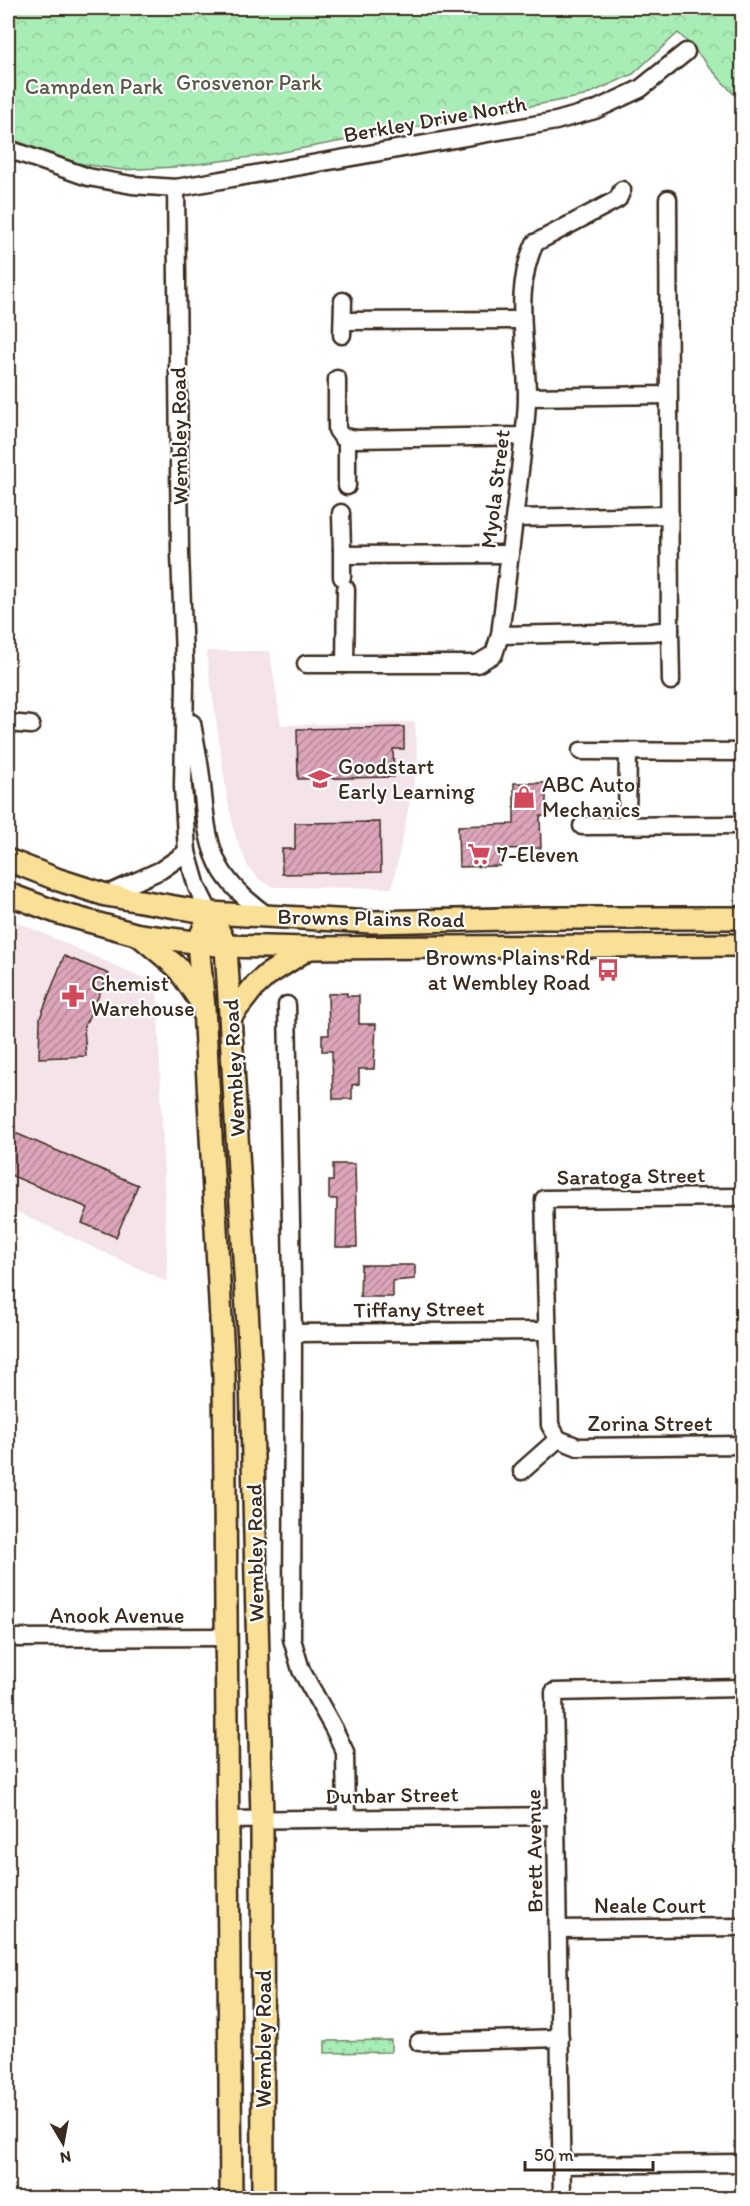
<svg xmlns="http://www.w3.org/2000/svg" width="750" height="2206" font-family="Itim,sans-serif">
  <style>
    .built { fill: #f4e4ea }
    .grass { fill: url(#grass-dots); stroke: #728b6a; stroke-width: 1.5 }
    .park { fill: url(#park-crowns); stroke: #728b6a; stroke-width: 1.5 }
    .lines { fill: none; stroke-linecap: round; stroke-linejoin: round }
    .stream { stroke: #638c8f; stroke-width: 5 }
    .building { fill: url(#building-hatch); stroke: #3b2a1e; stroke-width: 1.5 }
    .minor-casing { stroke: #3b2a1e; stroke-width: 21 }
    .major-casing { stroke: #3b2a1e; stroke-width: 26 }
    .minor { stroke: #fff; stroke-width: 16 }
    .major { stroke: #fadf96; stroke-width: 21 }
    .labels { text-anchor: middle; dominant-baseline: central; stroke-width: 4.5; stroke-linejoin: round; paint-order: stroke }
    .park-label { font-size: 22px; fill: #565a44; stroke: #fff }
    .street-label { font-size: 22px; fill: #3b2a1e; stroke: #fff }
    .poi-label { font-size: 22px; fill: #3b2a1e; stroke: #fff; text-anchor: start }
  </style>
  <defs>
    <pattern id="grass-dots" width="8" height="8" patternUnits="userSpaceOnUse" patternTransform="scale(1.5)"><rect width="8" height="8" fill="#a8ecb6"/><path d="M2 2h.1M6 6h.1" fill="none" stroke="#92cb9c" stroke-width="1.8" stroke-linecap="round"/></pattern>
    <pattern id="park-crowns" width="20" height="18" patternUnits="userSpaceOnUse" patternTransform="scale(1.5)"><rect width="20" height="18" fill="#a8ecb6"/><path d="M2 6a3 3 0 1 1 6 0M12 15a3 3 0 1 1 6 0" fill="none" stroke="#92cb9c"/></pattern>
    <pattern id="building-hatch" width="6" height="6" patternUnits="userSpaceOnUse" patternTransform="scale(1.5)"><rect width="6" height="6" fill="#dca5ba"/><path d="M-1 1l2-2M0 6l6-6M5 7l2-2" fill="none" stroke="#b48797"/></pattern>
  </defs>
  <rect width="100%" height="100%" fill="#fff"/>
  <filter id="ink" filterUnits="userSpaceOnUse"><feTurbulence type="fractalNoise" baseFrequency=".0167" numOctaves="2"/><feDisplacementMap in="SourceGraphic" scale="12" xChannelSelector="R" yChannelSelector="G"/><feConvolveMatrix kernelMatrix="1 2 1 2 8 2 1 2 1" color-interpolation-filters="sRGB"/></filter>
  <g filter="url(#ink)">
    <g class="built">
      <polygon points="206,651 270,651 281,725 415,722 418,762 392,888 273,887 260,880 248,867 235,835 227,797"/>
      <polygon points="8,918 157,984 168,1282 8,1208"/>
    </g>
    <polygon class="grass" points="391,2040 391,2052 325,2053 325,2041"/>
    <path class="park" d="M8 8H742V102C719 81 701 54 678 33L633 74 584 96 267 155 175 167 122 170 77 163 8 138Z"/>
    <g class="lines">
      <polyline class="stream" points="739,8 742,12"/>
    </g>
    <g class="building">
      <polygon points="404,727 404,749 393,749 394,777 298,779 297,729"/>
      <polygon points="514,783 546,783 546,816 540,816 541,848 500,849 500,866 459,867 458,826 514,824"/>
      <polygon points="380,822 381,872 282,874 282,849 295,849 295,823"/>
      <polygon points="64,956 109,974 84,1027 86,1056 39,1058 40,1018"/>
      <polygon points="347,993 347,996 359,996 359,1024 376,1024 374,1069 359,1069 359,1084 352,1085 352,1099 333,1099 332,1051 322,1051 322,1035 329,1035 328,994"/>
      <polygon points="8,1130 138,1185 116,1237 82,1223 88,1208 8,1174"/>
      <polygon points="333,1164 355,1164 357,1247 336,1247 337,1199 329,1199 329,1181 333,1181"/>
      <polygon points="361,1265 415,1265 415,1279 393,1281 393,1297 360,1297"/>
    </g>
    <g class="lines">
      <g class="minor-casing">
        <g id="minor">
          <polyline points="8,149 88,177 132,185 176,188 556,121 595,110 640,89 686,52"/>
          <polyline points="176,188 180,554 185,683 183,786 187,852 197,887 210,913"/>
          <polyline points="343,321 522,320"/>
          <polyline points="342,335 343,301"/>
          <polyline points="337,379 337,430 342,437 357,439 524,436"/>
          <polyline points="527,397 668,395"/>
          <polyline points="347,486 347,438"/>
          <polyline points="341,513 342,550 346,555 510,554"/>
          <polyline points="515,518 670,515"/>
          <polyline points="342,577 342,550"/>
          <polyline points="670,630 671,681"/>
          <polyline points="500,635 652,632 670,630 668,199"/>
          <path d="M306 664H477L494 654 500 635 525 429C526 418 527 407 527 396 527 345 512 291 535 243L618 199 622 190"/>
          <polyline points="345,664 346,589"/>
          <polyline points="8,723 31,725"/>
          <path d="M192 723C195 741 199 759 201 777 205 809 205 843 222 871 234 890 250 903 268 916"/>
          <polyline points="581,751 742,752"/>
          <polyline points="627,825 628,751"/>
          <polyline points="582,826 742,825"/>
          <polyline points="106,895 161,870 187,852"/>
          <polyline points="287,1005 293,1333 292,1639 301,1670 334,1729 345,1752 346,1818"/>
          <polyline points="742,1197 544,1199 550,1425 558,1439 578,1447 742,1445"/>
          <polyline points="293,1333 546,1331"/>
          <polyline points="522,1471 558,1439"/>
          <polyline points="8,1638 226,1637"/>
          <polyline points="229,1820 556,1816"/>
          <polyline points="558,1929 742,1927"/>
          <polyline points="419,2042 560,2038"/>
          <polyline points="562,2165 742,2163"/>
          <polyline points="562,2198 554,1692 742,1688"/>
        </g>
      </g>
      <g class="major-casing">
        <g id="major">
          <polyline points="8,860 59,880 106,895 210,913 372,922 544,918 742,918"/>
          <polyline points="8,894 59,913 139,935 226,946 309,948 742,945"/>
          <polyline points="210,913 226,946 251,1377 262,1819 263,2198"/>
          <polyline points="210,913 198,943 204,1008 224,1375 231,2198"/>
          <polyline points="139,935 177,967 203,1005"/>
          <polyline points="231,1016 253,988 267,975 309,948"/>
        </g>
      </g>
      <use href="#minor" class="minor"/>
      <use href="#major" class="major"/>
    </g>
  </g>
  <defs>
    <g id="school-bare" transform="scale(1.8)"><path d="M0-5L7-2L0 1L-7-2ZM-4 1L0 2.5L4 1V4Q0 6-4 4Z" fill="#d1495b" stroke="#fff" stroke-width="2.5" paint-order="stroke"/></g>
    <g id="shop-bare" transform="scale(1.8)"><path d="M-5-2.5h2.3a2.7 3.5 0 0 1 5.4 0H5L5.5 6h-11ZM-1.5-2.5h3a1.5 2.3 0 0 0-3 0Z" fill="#d1495b" stroke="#fff" stroke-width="2.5" paint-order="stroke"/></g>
    <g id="supermarket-bare" transform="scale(1.8)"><path d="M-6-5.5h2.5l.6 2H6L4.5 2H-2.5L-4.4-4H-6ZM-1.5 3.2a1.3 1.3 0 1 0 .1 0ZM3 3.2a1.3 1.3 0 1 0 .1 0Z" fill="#d1495b" stroke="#fff" stroke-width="2.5" paint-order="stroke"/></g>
    <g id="bus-bare" transform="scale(1.8)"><path d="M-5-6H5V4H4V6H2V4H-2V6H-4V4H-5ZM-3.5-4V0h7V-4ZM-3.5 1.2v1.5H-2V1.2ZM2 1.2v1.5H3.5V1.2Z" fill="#d1495b" stroke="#fff" stroke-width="2.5" paint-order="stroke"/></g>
    <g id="pharmacy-bare" transform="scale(1.8)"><path d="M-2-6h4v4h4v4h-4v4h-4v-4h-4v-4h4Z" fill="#d1495b" stroke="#fff" stroke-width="2.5" paint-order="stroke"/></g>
  </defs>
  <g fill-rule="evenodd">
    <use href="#school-bare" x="320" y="779"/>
    <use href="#shop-bare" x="524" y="797"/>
    <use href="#supermarket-bare" x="479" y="854"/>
    <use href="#bus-bare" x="608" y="970"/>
    <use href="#pharmacy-bare" x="73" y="996"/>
  </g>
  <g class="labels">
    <g class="park-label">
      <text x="249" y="82">Grosvenor Park</text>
      <text x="94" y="86">Campden Park</text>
    </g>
    <g class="street-label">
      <text transform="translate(435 119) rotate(-10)">Berkley Drive North</text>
      <text transform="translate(179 436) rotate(-91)">Wembley Road</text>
      <text transform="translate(495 489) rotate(-83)">Myola Street</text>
      <text transform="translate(371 918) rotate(1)">Browns Plains Road</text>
      <text transform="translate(234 1068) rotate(-93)">Wembley Road</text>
      <text transform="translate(631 1176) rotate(-1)">Saratoga Street</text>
      <text transform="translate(419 1309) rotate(-1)">Tiffany Street</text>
      <text x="650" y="1423">Zorina Street</text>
      <text transform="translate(255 1553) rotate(-91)">Wembley Road</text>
      <text x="117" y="1615">Anook Avenue</text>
      <text transform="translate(392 1795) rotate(-1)">Dunbar Street</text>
      <text transform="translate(534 1851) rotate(-91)">Brett Avenue</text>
      <text x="650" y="1905">Neale Court</text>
      <text transform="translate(263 2039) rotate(-90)">Wembley Road</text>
    </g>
    <g class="poi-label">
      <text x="338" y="766">Goodstart<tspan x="338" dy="25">Early Learning</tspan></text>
      <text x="542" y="784">ABC Auto<tspan x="542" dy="25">Mechanics</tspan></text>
      <text x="497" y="854">7-Eleven</text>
      <text x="590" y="957" text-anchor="end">Browns Plains Rd<tspan x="590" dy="25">at Wembley Road</tspan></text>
      <text x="91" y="983">Chemist<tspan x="91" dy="25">Warehouse</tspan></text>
    </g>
  </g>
  <rect width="750" height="2206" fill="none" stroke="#fff" stroke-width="30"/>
  <rect x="15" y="15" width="720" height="2176" fill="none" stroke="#3b2a1e" stroke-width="2" filter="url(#ink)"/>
  <g transform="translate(63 2143) rotate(170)" stroke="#ffffff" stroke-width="4.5" paint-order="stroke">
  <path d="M0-4.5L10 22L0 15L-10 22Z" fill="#3b2a1e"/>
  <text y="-9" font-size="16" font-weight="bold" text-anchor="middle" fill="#3b2a1e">N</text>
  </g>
  <path d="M525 2161v9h128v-9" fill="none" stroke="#3b2a1e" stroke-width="3"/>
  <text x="534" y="2161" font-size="18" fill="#3b2a1e" stroke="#ffffff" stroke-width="4.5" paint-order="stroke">50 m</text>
</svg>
